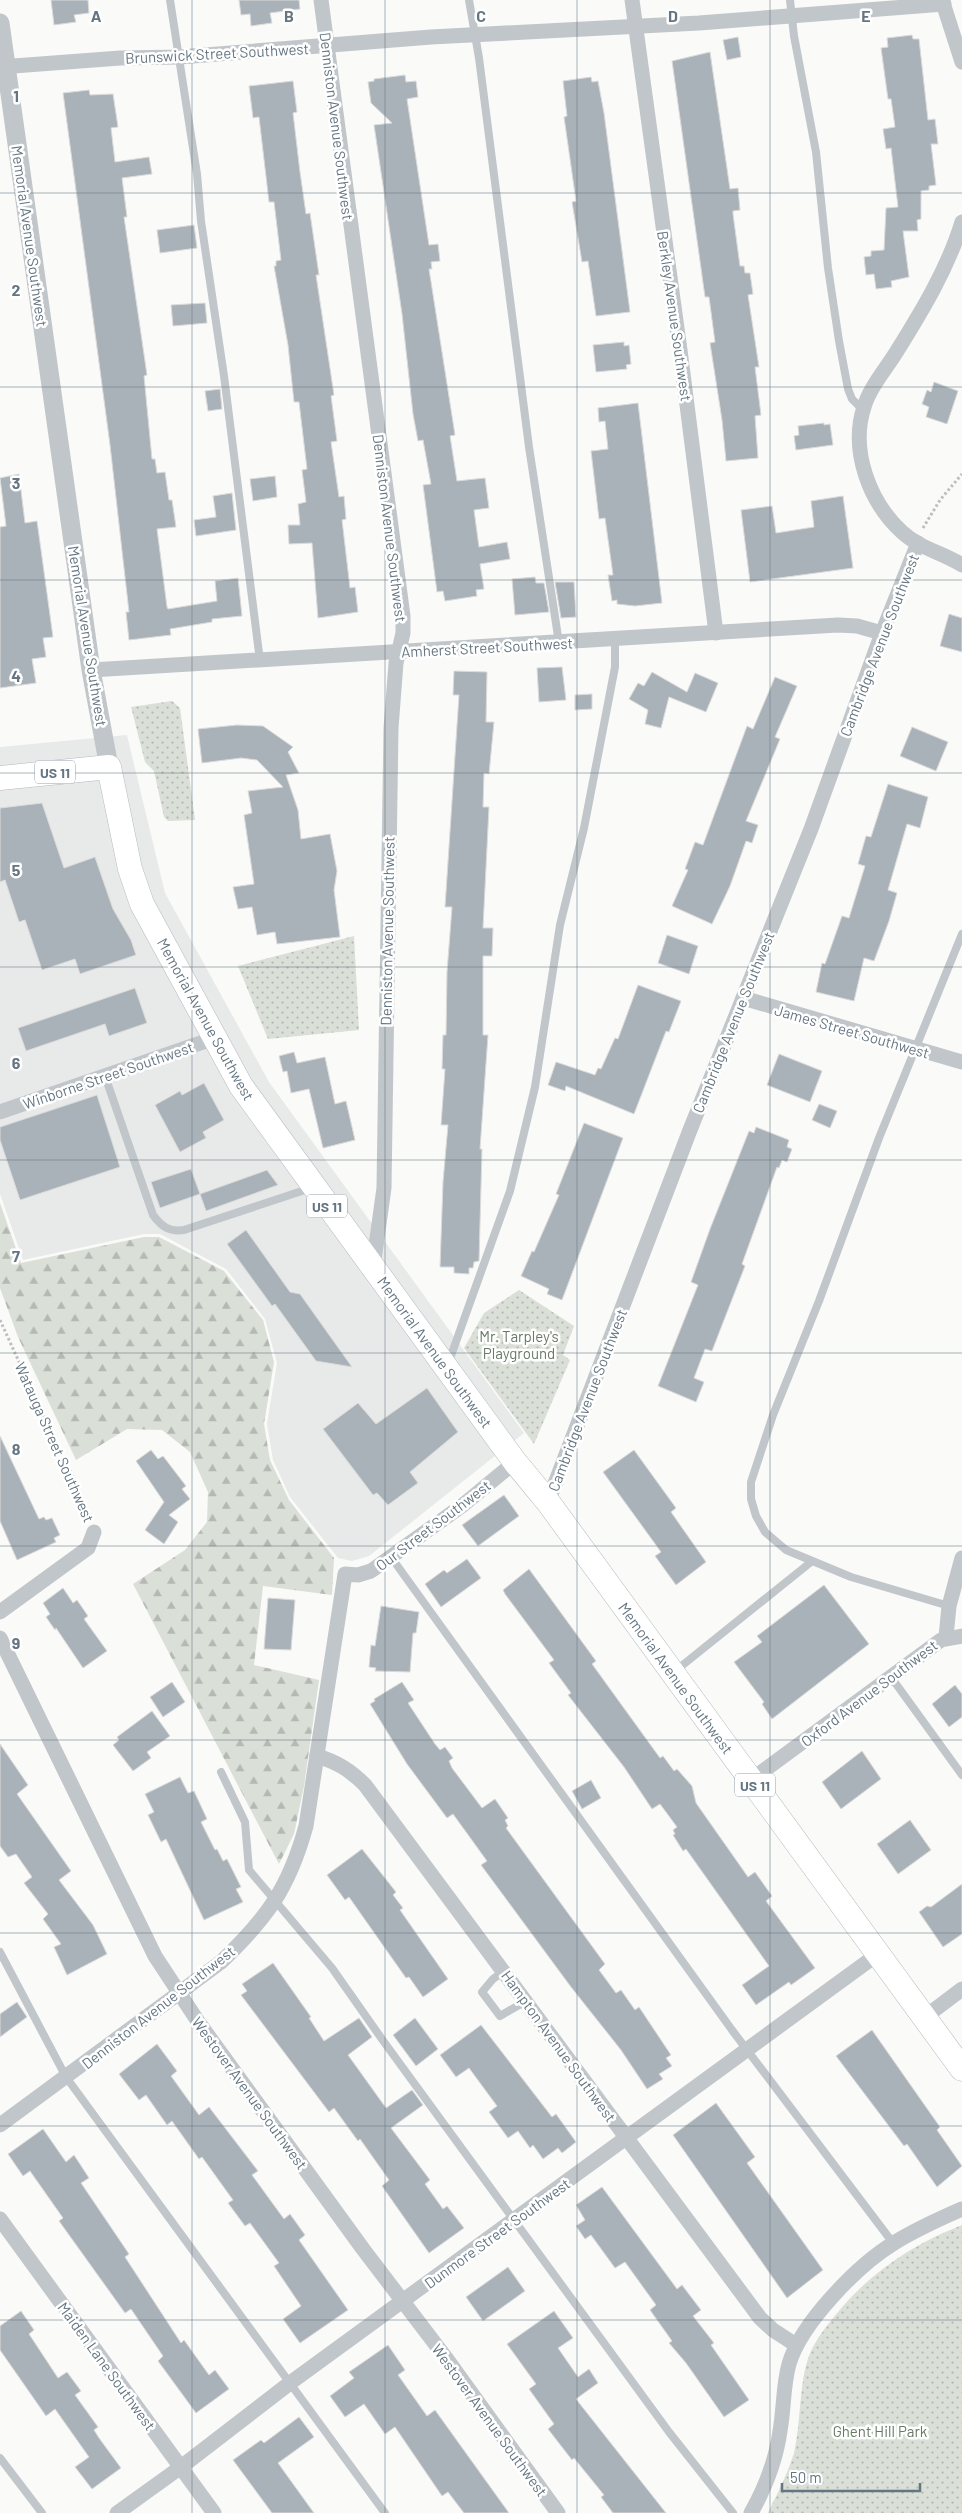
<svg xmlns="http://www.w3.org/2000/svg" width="962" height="2513" font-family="Barlow,sans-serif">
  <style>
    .built { fill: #e8e9e9 }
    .forest { fill: url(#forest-firs) }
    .park { fill: url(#park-dots) }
    .building { fill: #aab2b9; stroke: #dcdbda }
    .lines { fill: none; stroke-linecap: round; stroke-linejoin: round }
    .primary-casing { stroke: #b5babe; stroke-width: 25 }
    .path { stroke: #bbbfc2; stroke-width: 3; stroke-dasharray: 2.5 2.5; stroke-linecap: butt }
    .service { stroke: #c1c6ca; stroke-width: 8 }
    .minor { stroke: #c1c6ca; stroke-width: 15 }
    .tertiary { stroke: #c1c6ca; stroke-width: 19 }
    .primary { stroke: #fff; stroke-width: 24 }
    .grid { fill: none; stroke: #657682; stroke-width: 1; stroke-opacity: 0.55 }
    .labels { text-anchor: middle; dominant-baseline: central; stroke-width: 5; stroke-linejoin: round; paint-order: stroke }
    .shield { fill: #fff; stroke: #939fa8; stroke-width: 1 }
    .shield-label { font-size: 14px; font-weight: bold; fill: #657682 }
    .street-label { font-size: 15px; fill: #657682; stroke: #fff }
    .park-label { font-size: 15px; fill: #687a64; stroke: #fff }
    .grid-label { font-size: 16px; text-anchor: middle; font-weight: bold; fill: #657682; stroke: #fff; stroke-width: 5; stroke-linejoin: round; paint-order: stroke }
  </style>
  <defs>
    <pattern id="forest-firs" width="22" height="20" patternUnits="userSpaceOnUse" patternTransform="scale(1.25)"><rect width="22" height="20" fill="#dadfd7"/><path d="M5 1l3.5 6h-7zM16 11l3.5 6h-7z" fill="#b4b9b4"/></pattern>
    <pattern id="park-dots" width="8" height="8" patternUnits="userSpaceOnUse" patternTransform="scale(1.25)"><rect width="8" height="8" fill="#dadfd7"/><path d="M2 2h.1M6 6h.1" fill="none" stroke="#b4b9b4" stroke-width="1.8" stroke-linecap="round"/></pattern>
  </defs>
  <rect width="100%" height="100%" fill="#fafaf8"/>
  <polygon class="built" points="127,735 165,893 269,1082 524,1433 369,1556 352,1561 338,1558 290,1497 273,1460 267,1424 277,1363 265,1319 226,1269 160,1234 144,1234 23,1260 0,1194 0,747"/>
  <polygon class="forest" points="0,1203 21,1263 144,1237 159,1237 224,1271 263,1320 274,1362 264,1424 270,1460 289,1500 334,1558 332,1595 263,1586 254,1665 319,1680 304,1786 294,1834 279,1864 133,1584 185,1550 207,1522 208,1492 190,1452 162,1430 127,1429 76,1460 18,1337 0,1288"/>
  <g class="park">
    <polygon points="172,701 180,708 195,820 168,821 164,817 154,771 145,762 131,707"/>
    <polygon points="354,936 359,1030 268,1039 238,966"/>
    <polygon points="519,1290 574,1326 563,1355 570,1360 534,1444 464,1348 484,1313"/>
    <path d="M962 2225V2513H768C777 2494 788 2473 794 2453 801 2424 799 2382 809 2356 815 2341 824 2329 834 2317 868 2274 911 2245 962 2225Z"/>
  </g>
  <g class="building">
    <polygon points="51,0 88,0 89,13 74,15 76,22 54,25"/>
    <polygon points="239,0 299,0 300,9 270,13 272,23 251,26 250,14 241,15"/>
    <polygon points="912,35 913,39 919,39 928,120 935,119 938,144 931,144 936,185 929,186 929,190 921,191 921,219 917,220 918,231 903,231 909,277 891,281 892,287 876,289 874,274 866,275 864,257 871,256 871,251 884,250 886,208 898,207 891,148 886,149 883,129 895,127 891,99 888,99 881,48 888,47 887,38"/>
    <polygon points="738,37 741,57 727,60 723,40"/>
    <polygon points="710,52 730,189 738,188 740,210 733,211 733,214 740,266 744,266 745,273 750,273 753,294 748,295 759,367 755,367 761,415 755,416 758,458 726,461 722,420 710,343 715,342 709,297 705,297 672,61"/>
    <polygon points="405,75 406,82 416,81 418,97 407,99 429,245 438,244 440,261 431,262 432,269 429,269 455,435 450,436 457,481 485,478 489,508 474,510 479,547 507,542 510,559 480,564 484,589 476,590 477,596 445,601 443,591 437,592 423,485 431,484 423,440 418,441 413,414 402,314 374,125 392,123 371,103 368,82 374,81 374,79"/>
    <polygon points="591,77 592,82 598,81 604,113 630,312 596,316 588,261 582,262 572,202 576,201 564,117 567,116 563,81"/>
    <polygon points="293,81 297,112 293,113 300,172 306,214 310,213 319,275 316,275 334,395 331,396 337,441 331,442 339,497 344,496 346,519 342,520 350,588 355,587 358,612 318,618 312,543 289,544 288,525 300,525 298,504 306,502 302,470 307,469 299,402 294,402 288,345 274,266 276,266 276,261 281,260 274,202 269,202 259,117 253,118 249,86"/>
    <polygon points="89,90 90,95 113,94 118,127 111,128 115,162 149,157 152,174 122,178 127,217 124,217 147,375 144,376 152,459 155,459 157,473 165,472 169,500 172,500 176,527 157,529 167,607 168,609 217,601 215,581 238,578 242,616 212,619 212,622 170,629 171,635 129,640 126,612 129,612 110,445 63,93"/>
    <polygon points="194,225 197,248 160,253 157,230"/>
    <polygon points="205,303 207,323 173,326 171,305"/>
    <polygon points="624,342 624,346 629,345 631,364 626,365 627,369 596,372 593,345"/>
    <polygon points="934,382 958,391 947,424 926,417 929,407 922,404 927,390 931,392"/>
    <polygon points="220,389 222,409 208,411 205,391"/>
    <polygon points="638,403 662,603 635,606 617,604 617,600 612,601 608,575 613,575 605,518 599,519 591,451 608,449 605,421 599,422 598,408"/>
    <polygon points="824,423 824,425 830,424 833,445 796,450 794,436 799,435 798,426"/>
    <polygon points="19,474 25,523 37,521 53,637 43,638 46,657 32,659 36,683 0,688 0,527 6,526 0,478"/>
    <polygon points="275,476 277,497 253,501 250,479"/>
    <polygon points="232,493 236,530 196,536 194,520 216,517 213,496"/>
    <polygon points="843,496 853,568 750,582 741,510 772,506 776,533 814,527 811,501"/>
    <polygon points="535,577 536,583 544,583 549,612 515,615 512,579"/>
    <polygon points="555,582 574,582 576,617 561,618"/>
    <polygon points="949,614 962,618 962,652 940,646"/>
    <polygon points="562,667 566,700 539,702 537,668"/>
    <polygon points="454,671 487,672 486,722 494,722 489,774 484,773 483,807 489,807 483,928 493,928 492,956 483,956 483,1035 488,1035 480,1149 482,1149 479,1261 474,1262 473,1268 469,1268 469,1274 454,1273 454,1267 440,1267 443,1182 448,1125 441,1125 445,1069 442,1069 443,1035 446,1035 447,972 452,907 445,907 459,695 453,695"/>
    <polygon points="652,672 687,692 695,673 718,683 706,712 669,697 661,728 645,724 648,710 629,699 638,683 644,686"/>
    <polygon points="775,677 797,686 775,737 780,739 746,821 758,825 752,843 746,841 730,886 712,924 672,906 688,870 685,869 695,842 703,845 747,726 753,729"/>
    <polygon points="592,694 592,709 575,710 575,695"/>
    <polygon points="237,725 263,726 293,747 288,752 299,773 286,775 298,810 301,839 330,834 337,871 334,890 340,937 277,944 275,932 257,935 252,907 238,909 233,887 254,884 244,815 252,813 248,791 283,787 257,760 241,758 202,763 198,729"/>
    <polygon points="912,727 948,742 936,771 900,756"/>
    <polygon points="888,784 928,797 920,828 907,824 888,890 897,893 889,921 874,961 864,958 854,1001 816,992 822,963 825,964 842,916 849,918 865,866 858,864 866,836 871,837"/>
    <polygon points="42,803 64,868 95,857 113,909 131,940 136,955 80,974 75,959 42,970 25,920 19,922 5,880 0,882 0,808"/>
    <polygon points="667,935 698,946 689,974 658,963"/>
    <polygon points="638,985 681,1001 669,1032 666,1031 634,1114 566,1086 565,1091 548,1085 556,1062 595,1075 598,1068 601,1069 615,1038 618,1039"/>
    <polygon points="135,988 147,1023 109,1036 105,1024 26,1051 18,1028"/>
    <polygon points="294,1052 297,1063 325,1057 335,1104 346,1101 355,1140 323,1148 309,1089 291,1093 287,1071 283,1072 279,1056"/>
    <polygon points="779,1054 822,1071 810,1102 767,1085"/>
    <polygon points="204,1083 224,1120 203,1132 206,1138 180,1152 155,1105 180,1091 182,1095"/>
    <polygon points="97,1095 120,1167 20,1200 0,1140 0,1127"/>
    <polygon points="819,1104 837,1111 830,1128 812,1120"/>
    <polygon points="584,1123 623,1138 562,1300 547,1294 549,1289 521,1276 532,1251 534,1252 559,1195 556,1194"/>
    <polygon points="756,1127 789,1140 787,1147 792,1149 787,1162 782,1160 779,1168 777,1167 742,1264 745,1266 712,1351 705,1349 694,1378 704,1382 696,1402 658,1386 698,1285 691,1282 710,1229 749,1131 754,1133"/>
    <polygon points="191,1169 200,1194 160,1208 151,1182"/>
    <polygon points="267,1170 278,1185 206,1211 200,1194"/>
    <polygon points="246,1230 290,1292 300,1294 352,1367 316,1361 275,1304 272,1306 227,1244"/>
    <polygon points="427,1388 458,1432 410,1472 418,1483 388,1505 377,1493 373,1495 323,1429 358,1403 376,1424"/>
    <polygon points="0,1436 39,1519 44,1517 46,1520 52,1518 60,1535 54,1538 56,1542 17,1560 0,1521"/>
    <polygon points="151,1450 158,1459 163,1456 186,1486 182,1489 190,1499 169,1515 178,1522 164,1544 145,1530 164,1502 136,1461"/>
    <polygon points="634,1450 676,1508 671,1512 706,1562 676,1585 655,1556 661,1552 603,1472"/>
    <polygon points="504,1495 519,1516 478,1546 462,1525"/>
    <polygon points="467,1559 481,1578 441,1607 425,1584 444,1570 447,1573"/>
    <polygon points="529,1569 596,1661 592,1664 660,1758 663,1756 674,1771 677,1769 692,1786 696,1803 748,1877 755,1872 772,1896 766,1901 815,1968 791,1985 789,1982 756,2005 742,1985 769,1966 686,1849 683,1851 673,1835 675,1834 673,1830 677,1827 660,1804 652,1809 624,1767 568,1695 571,1693 549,1663 554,1660 505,1594 503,1590"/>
    <polygon points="824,1585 869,1644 772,1719 762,1704 764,1702 734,1662 762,1642 757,1636"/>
    <polygon points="63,1588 73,1603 77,1600 88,1616 84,1619 107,1651 83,1668 56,1628 55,1630 46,1617 50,1614 43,1603"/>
    <polygon points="268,1598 295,1600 291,1650 264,1649"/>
    <polygon points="381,1606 419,1612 416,1633 413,1633 410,1672 375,1671 376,1668 369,1667 371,1645 375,1646"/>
    <polygon points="172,1682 185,1702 163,1717 150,1697"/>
    <polygon points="402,1682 414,1700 408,1703 435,1744 440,1750 445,1747 453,1758 449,1761 452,1768 482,1808 495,1799 508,1818 505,1820 508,1826 506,1828 605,1964 599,1970 616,1993 621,1990 635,2010 639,2007 671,2055 666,2058 672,2066 659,2074 663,2079 647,2089 621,2050 571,1987 481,1865 487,1861 453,1814 447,1818 407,1764 370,1704 375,1701 374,1699"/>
    <polygon points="955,1685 962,1694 962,1717 949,1727 932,1704"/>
    <polygon points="152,1711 170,1736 147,1752 151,1758 133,1771 113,1745 119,1740 117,1737"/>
    <polygon points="0,1744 28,1785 17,1794 71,1871 59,1880 93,1925 107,1954 67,1975 54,1947 61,1944 43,1919 48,1914 24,1883 32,1877 16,1854 8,1857 0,1846"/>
    <polygon points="862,1751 881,1779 841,1809 822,1782"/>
    <polygon points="180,1777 188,1793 194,1791 207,1819 201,1822 215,1850 217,1849 223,1861 227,1859 241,1887 236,1889 243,1902 204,1920 166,1839 161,1842 148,1815 154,1812 145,1794"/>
    <polygon points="591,1780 601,1798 582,1809 572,1791"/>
    <polygon points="910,1820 931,1850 898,1874 877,1844"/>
    <polygon points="362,1849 396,1892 393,1895 403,1908 400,1910 448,1979 423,1997 409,1977 406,1978 349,1897 345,1900 327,1875"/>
    <polygon points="962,1884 962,1934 943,1947 919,1912 927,1906 931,1907"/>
    <polygon points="273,1963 311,2017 309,2018 324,2041 359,2018 372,2037 348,2055 386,2108 412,2090 423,2105 391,2128 430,2180 425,2184 443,2209 447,2206 464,2228 429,2253 382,2186 389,2180 360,2139 358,2141 334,2108 329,2112 241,1995 247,1991 242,1984"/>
    <polygon points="17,2002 27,2017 0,2037 0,2014"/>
    <polygon points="415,2018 438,2049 416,2066 393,2035"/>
    <polygon points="481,2025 552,2117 556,2114 576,2142 562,2153 558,2148 543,2159 533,2145 530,2148 518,2131 508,2138 489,2112 497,2106 469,2068 456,2077 440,2055"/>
    <polygon points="872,2030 940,2127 937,2130 962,2166 937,2187 907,2144 904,2146 836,2056"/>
    <polygon points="157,2044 177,2071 171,2076 199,2115 209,2107 258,2171 252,2175 284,2219 290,2214 305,2235 299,2240 348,2310 300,2343 283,2319 301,2306 274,2266 279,2263 250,2223 245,2226 228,2203 233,2200 202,2157 199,2159 172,2121 167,2125 146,2095 139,2100 119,2074"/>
    <polygon points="716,2103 755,2157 747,2163 823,2270 787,2298 673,2135"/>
    <polygon points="43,2129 66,2162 74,2155 89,2178 81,2183 129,2254 125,2257 181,2343 184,2340 209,2375 215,2370 229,2389 196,2413 158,2361 163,2356 131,2309 125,2313 59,2221 63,2218 30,2171 23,2176 8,2154"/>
    <polygon points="602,2187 677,2289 682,2285 701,2310 693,2316 714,2343 711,2345 749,2400 724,2417 686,2363 669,2343 672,2341 650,2310 656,2305 625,2262 615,2268 591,2235 585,2239 576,2226 585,2220 576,2205"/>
    <polygon points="508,2267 525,2291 483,2321 466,2297"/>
    <polygon points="21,2311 34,2330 29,2334 58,2378 67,2372 81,2391 75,2395 98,2427 94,2430 99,2438 121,2468 92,2489 75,2467 89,2457 55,2409 46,2416 0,2350 0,2326"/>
    <polygon points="554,2311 573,2338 558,2348 578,2377 589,2369 598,2383 576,2399 666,2513 613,2513 601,2497 604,2495 574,2458 572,2460 548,2429 554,2424 529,2389 536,2384 507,2344"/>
    <polygon points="388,2345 405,2370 398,2375 427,2416 435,2410 509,2513 464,2513 448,2492 442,2496 395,2427 385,2434 364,2404 345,2417 330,2396 354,2378 349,2372"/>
    <polygon points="299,2417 314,2437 278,2463 314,2513 272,2513 233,2460 261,2440 264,2443"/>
  </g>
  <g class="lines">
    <g class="primary-casing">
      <polyline id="primary" points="0,778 109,767 130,869 142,904 241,1086 515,1462 548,1502 962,2069"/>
    </g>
    <g class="path">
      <polyline points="923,528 940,500 962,474"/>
      <polyline points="0,1320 54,1439 75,1480 90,1517"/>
    </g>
    <g class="service">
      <polyline points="170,0 197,174 201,221 224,376 260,661"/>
      <polyline points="469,0 479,58 529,447 559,643"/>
      <polyline points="790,0 794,36 816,152 828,268 839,341 848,389 852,399 863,410"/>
      <path d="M105 1076 153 1215C162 1227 169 1232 184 1230L311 1188"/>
      <polyline points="448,1364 510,1191 535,1087 560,925 584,828 615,667 615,640"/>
      <polyline points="391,1557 732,2030 893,2243"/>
      <polyline points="949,1606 851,1577 786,1550 765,1532 756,1516 751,1499 751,1482 773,1415 819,1301 879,1138 962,934"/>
      <polyline points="674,1672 811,1562"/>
      <polyline points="891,1677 962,1775"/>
      <polyline points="221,1772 245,1822 249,1870 332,1968 384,2042 669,2432 733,2513"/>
      <polyline points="0,1952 66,2077 385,2513"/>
      <polyline points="504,1971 493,1979 482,1992 500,2016 526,2001"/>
      <polyline points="0,2458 42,2513"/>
    </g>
    <g class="minor">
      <polyline points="321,0 403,616 403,633 396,663 391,728 384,1188 373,1267"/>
      <polyline points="632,0 680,350 716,633"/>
      <polyline points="942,0 962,62"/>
      <polyline points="0,67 120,58 180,57 431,37 699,23 944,4"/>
      <path d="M962 222C948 268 922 311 897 351 886 369 870 387 864 407 850 450 869 502 902 532 919 548 943 553 962 565"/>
      <polyline points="91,670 838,625 857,626 882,633"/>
      <polyline points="743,998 962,1062"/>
      <polyline points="0,1112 215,1038"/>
      <polyline points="548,1502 690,1130 811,829 882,633 918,543"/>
      <polyline points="0,1612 88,1548 94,1532"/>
      <polyline points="946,1637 949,1606 962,1558"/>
      <polyline points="0,1638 155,1956 199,2023 363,2249 446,2358 558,2513"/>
      <path d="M317 1756C337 1762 350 1770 365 1785L760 2318 773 2330 796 2345"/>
      <polyline points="751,1780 941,1640 962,1636"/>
      <polyline points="925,2017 962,1989"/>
      <path d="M0 2125 221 1962C267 1918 289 1888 306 1826L345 1574 358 1575 371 1571 463 1505 515 1462"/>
      <polyline points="0,2219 214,2513"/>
      <polyline points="117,2513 181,2467 290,2383 878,1954"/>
      <path d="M751 2513C765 2488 776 2460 780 2431 784 2409 783 2385 789 2364 801 2323 858 2265 894 2243 915 2230 939 2219 962 2209"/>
    </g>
    <polyline class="tertiary" points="0,23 91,670 109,767"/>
    <use href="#primary" class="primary"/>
  </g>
  <path class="grid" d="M192 0V2513M385 0V2513M577 0V2513M770 0V2513M0 193H962M0 387H962M0 580H962M0 773H962M0 967H962M0 1160H962M0 1353H962M0 1546H962M0 1740H962M0 1933H962M0 2126H962M0 2320H962"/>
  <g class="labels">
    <g class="shield">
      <rect x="35" y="760.5" width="40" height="23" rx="4"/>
      <rect x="307" y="1194.5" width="40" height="23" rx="4"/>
      <rect x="735" y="1773.5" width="40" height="23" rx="4"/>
    </g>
    <g class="shield-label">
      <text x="55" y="772">US 11</text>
      <text x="327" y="1206">US 11</text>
      <text x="755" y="1785">US 11</text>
    </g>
    <g class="street-label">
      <text transform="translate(217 53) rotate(-3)">Brunswick Street Southwest</text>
      <text transform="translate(337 126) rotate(83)">Denniston Avenue Southwest</text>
      <text transform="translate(30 236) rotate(82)">Memorial Avenue Southwest</text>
      <text transform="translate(675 316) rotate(82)">Berkley Avenue Southwest</text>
      <text transform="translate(390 528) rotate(83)">Denniston Avenue Southwest</text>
      <text transform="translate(88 636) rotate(81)">Memorial Avenue Southwest</text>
      <text transform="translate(879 645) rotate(-69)">Cambridge Avenue Southwest</text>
      <text transform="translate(487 647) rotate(-3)">Amherst Street Southwest</text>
      <text transform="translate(387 931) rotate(-89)">Denniston Avenue Southwest</text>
      <text transform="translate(206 1019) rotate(61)">Memorial Avenue Southwest</text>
      <text transform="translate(733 1022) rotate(-68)">Cambridge Avenue Southwest</text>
      <text transform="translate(852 1031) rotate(16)">James Street Southwest</text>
      <text transform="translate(108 1075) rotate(-19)">Winborne Street Southwest</text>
      <text transform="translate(435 1352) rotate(54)">Memorial Avenue Southwest</text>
      <text transform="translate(587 1400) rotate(-69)">Cambridge Avenue Southwest</text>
      <text transform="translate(55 1442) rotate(66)">Watauga Street Southwest</text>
      <text transform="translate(433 1525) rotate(-37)">Our Street Southwest</text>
      <text transform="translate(676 1678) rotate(54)">Memorial Avenue Southwest</text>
      <text transform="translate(869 1693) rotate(-37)">Oxford Avenue Southwest</text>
      <text transform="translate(158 2007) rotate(-38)">Denniston Avenue Southwest</text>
      <text transform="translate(559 2046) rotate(54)">Hampton Avenue Southwest</text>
      <text transform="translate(250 2093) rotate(54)">Westover Avenue Southwest</text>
      <text transform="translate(497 2233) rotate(-36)">Dunmore Street Southwest</text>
      <text transform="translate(107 2366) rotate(54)">Maiden Lane Southwest</text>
      <text transform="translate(490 2420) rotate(54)">Westover Avenue Southwest</text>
    </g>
    <g class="park-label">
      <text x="519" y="1336">Mr. Tarpley's<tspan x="519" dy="17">Playground</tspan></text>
      <text x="880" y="2431">Ghent Hill Park</text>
    </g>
  </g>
  <g class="grid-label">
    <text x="96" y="22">A</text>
    <text x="289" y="22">B</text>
    <text x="481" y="22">C</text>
    <text x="673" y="22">D</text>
    <text x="866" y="22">E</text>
    <text x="16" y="102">1</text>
    <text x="16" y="296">2</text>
    <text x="16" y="489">3</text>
    <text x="16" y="682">4</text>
    <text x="16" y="876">5</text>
    <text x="16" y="1069">6</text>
    <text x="16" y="1262">7</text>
    <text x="16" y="1455">8</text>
    <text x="16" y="1649">9</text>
  </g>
  <path d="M782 2483v8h138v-8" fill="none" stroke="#657682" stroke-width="2.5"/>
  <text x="790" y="2483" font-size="15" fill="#657682" stroke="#ffffff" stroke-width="4" paint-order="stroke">50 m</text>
</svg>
